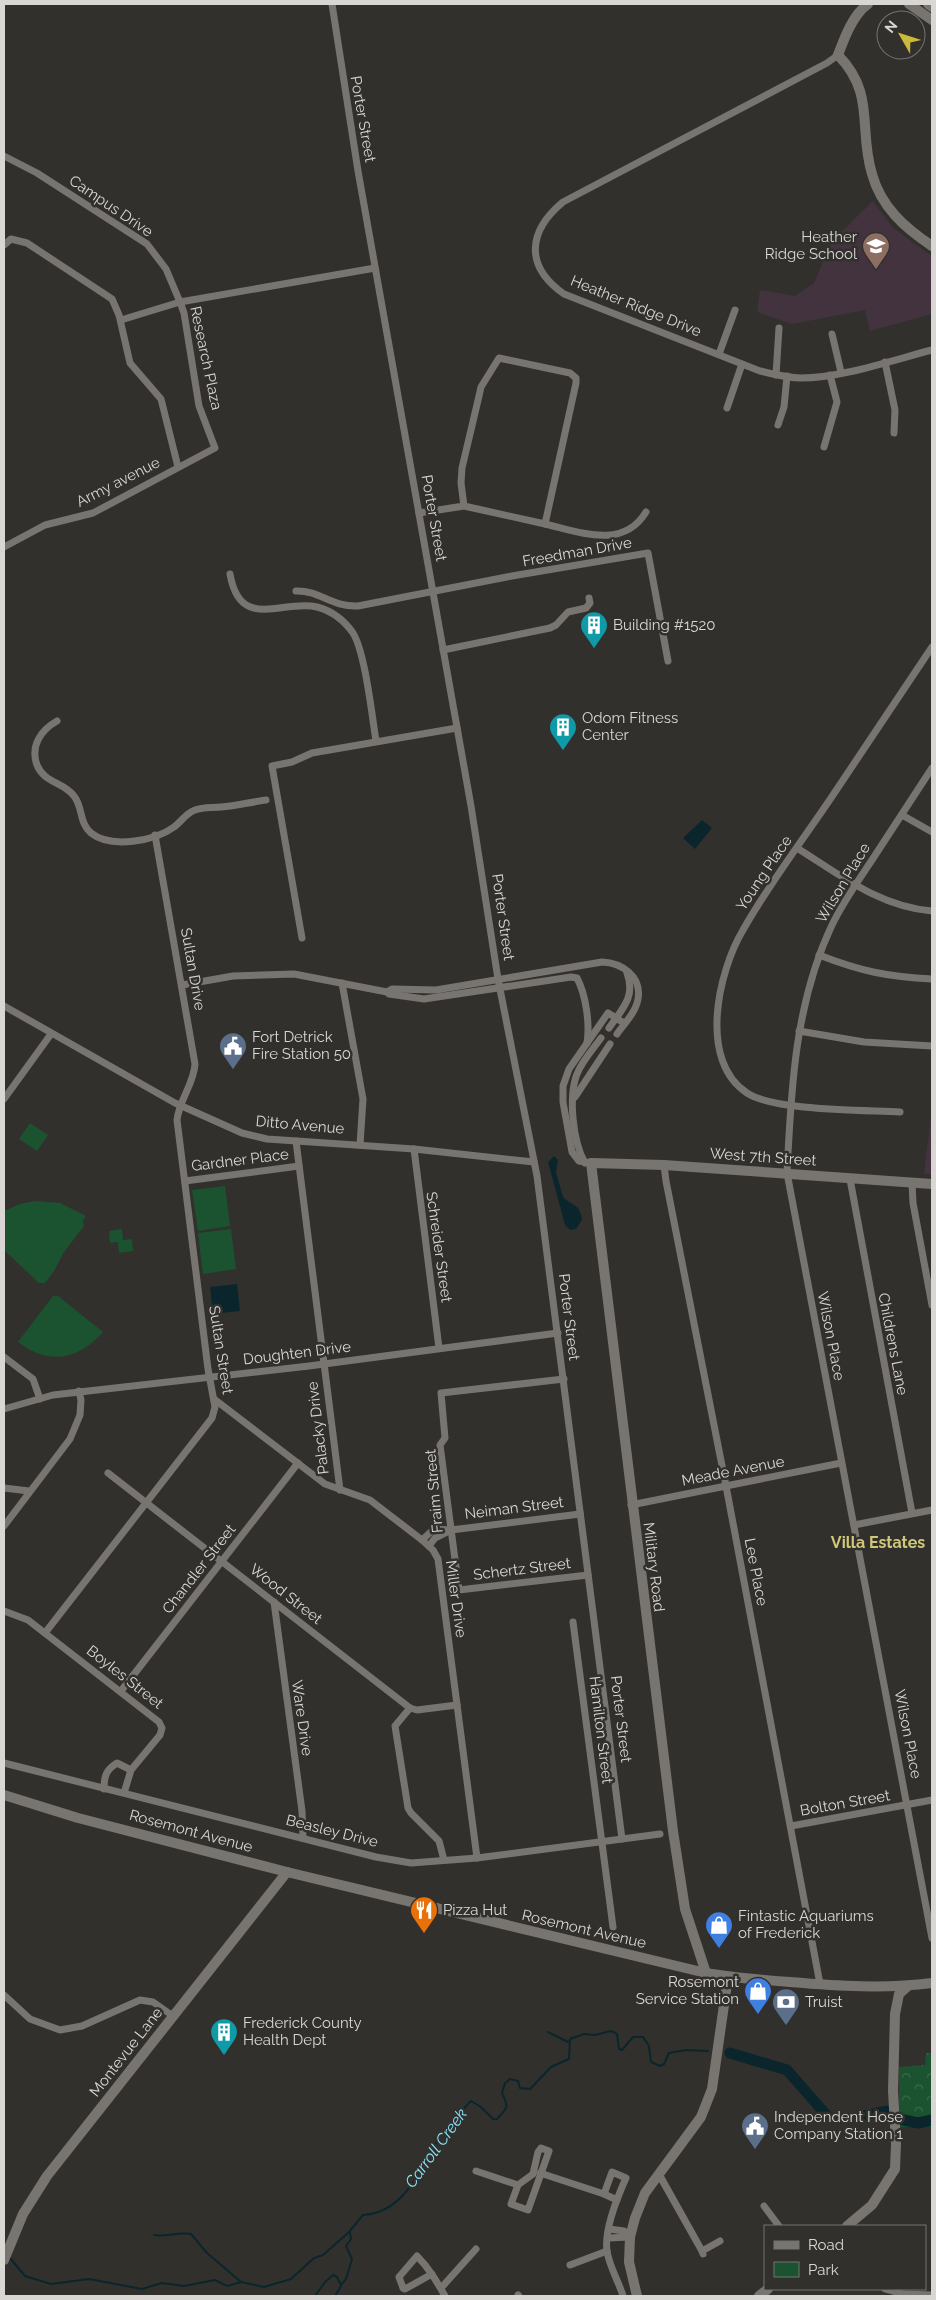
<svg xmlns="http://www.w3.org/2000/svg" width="936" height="2300" font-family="Raleway,sans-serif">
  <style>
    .education { fill: #42333f }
    .green { fill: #1b522f }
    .forest { fill: url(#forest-crowns) }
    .water { fill: #0a262c }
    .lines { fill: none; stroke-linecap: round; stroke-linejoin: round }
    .stream { stroke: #0a262c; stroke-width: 2 }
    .river { stroke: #0a262c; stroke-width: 11 }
    .street { stroke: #787571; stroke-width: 7 }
    .secondary { stroke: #787571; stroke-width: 10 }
    .labels { text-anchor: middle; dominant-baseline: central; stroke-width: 5; stroke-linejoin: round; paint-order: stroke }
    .street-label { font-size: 15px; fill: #d8d7d4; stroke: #32302d }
    .poi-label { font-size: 15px; fill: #d8d7d4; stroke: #32302d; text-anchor: start }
    .neighbourhood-label { font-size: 16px; font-weight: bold; fill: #d0c779; stroke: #32302d }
    .water-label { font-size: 16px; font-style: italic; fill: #88e6fd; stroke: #32302d }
  </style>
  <defs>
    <pattern id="forest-crowns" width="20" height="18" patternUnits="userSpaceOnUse" patternTransform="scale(1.25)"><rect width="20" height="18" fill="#1b522f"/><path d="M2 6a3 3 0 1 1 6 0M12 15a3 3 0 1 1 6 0" fill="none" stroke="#3b6a4c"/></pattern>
  </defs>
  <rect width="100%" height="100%" fill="#32302d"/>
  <g class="education">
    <polygon points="873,201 893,228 932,256 932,314 870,331 865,310 792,324 757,312 760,290 795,296 814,283 832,241"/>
    <polygon points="932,1109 932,1174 924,1174"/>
  </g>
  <g class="green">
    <polygon points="30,1123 48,1135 37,1151 19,1139"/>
    <polygon points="225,1186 230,1226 198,1231 192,1190"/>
    <polygon points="35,1201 60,1203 86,1216 83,1220 84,1226 64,1252 54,1271 45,1283 39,1283 4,1250 4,1211 20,1204"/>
    <polygon points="122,1229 123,1240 132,1239 133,1251 119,1253 118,1242 110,1243 109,1231"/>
    <polygon points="231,1229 236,1269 203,1274 198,1233"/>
    <path d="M53 1296H58L103 1332C78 1361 48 1365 18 1342Z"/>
  </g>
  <polygon class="forest" points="926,2053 932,2053 932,2127 899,2127 899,2067 925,2065"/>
  <g class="water">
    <polygon points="702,820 712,828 695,849 683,838"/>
    <path d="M554 1156 558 1160 556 1172 563 1197C573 1207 580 1203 582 1220L576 1229 570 1230 565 1225 548 1162Z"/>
    <polygon points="237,1284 240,1311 213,1314 210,1287"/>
  </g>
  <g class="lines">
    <g class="stream">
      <polyline points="548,2032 568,2042"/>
      <path d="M154 2235C167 2237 177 2232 191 2234L207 2253 241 2282"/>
      <path d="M10 2258 25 2276 51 2284 89 2279 142 2289 162 2283 184 2286 215 2280 227 2286 241 2282 264 2287 291 2279 314 2258 323 2255 349 2232 363 2215C406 2213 421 2166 440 2136 445 2128 454 2124 459 2116 463 2111 466 2105 471 2101L481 2107 493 2119H497C508 2107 509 2108 502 2093L505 2083 510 2079 518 2081 520 2088 530 2089 551 2067 569 2059 570 2039 584 2034 595 2035 611 2031 617 2034 619 2049 622 2050 633 2037H643L649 2046 651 2062 660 2066 664 2064 669 2053 686 2050 708 2051"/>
      <polyline points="315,2296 325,2282 333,2275 337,2277 341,2285 346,2279 352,2259 346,2246 351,2239 350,2233"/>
      <polyline points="335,2296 341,2286"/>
    </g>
    <polyline class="river" points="730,2053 787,2070 829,2118 854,2118 886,2111 890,2117 918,2123 932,2120"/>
    <g class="street">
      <polyline points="332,4 358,171 471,806 498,979 537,1176 622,1839"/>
      <path d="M838 55 827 63 563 202C528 231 524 266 564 294L760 371C773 374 787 378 801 378 841 378 893 360 932 350"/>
      <polyline points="4,156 37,173 147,244 166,269 180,302 375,268"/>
      <polyline points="4,245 11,239 27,243 112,299 119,315 130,363 161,399 178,467"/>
      <polyline points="832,334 841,372"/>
      <polyline points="719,354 735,310"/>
      <polyline points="885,362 895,410 894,433"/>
      <polyline points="776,375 779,328"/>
      <polyline points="727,408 742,364"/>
      <polyline points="778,425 784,407 787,376"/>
      <polyline points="824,447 837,402 830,375"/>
      <polyline points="419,513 464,506 461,483 462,468 479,396 481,387 499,358 570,373 576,378 576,383 545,524 464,506"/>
      <path d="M545 524C580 532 623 550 646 512"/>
      <polyline points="4,547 45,525 93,513 215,448 199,406 184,313 180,302 121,320"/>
      <path d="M230 574C240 632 282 599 317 607 332 611 344 620 353 633 365 652 372 716 376 741"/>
      <path d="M296 591C319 590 331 607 358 606L512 576 648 553 668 661"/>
      <polyline points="443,650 550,628 556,625 568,612 586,608 590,603 589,598"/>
      <path d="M57 721C41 730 30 746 37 765 44 783 64 782 74 796 83 807 79 823 91 833 111 849 155 841 174 827 181 822 186 813 195 810 203 807 212 808 221 807 236 806 251 802 266 800"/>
      <path d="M932 768C912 799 892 829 872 860 858 881 843 902 832 925 795 1003 791 1089 787 1173L932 1938"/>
      <polyline points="902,815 932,832"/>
      <path d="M797 848C840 875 880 907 932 911"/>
      <polyline points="302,938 272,766 292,762 312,753 457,728"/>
      <path d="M819 955C860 971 888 977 932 979"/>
      <polyline points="342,983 363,1099 360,1145"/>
      <path d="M182 985 233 976 294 974 387 992 389 994 424 999 571 977 577 978C586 995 590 1024 587 1043"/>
      <path d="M387 992 392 989 436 990 602 962C622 963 642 976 638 999 636 1012 624 1024 617 1034"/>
      <polyline points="4,1006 175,1103 242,1133 267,1139 414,1149 534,1162"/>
      <path d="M609 1028C622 1009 636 997 627 973"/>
      <polyline points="799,1031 864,1042 932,1046"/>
      <polyline points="575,1097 610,1044"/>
      <polyline points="4,1099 51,1034"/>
      <path d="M900 1112C864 1110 774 1111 747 1093 698 1061 718 972 743 930 769 884 802 841 831 798 865 748 898 697 932 647"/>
      <polyline points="296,1141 340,1490"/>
      <polyline points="414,1149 439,1348"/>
      <path d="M585 1163C573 1142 568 1097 577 1074 582 1061 593 1049 601 1038"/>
      <polyline points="591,1163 579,1161 572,1152 563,1102 563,1086 569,1069 608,1013 624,1023"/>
      <polyline points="664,1165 666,1181 726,1486 820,1984"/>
      <polyline points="850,1179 912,1513"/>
      <polyline points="185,1181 299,1166"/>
      <polyline points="912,1183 913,1203 932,1305"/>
      <polyline points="4,1357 33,1379 40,1399"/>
      <polyline points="564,1379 441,1393 445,1438 440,1445 459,1590 588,1575"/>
      <polyline points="214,1399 325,1484 370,1500 422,1540 433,1550 438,1559 477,1858"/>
      <polyline points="4,1409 53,1395 309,1366 558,1333"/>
      <polyline points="108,1473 410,1708 417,1710 457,1705"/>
      <polyline points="4,1488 29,1491"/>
      <polyline points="631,1505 841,1463"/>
      <polyline points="854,1525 932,1510"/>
      <polyline points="4,1526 70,1439 80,1415 81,1400 79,1391"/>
      <polyline points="422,1540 434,1529 451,1530 580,1514"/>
      <polyline points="429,1546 435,1538 451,1530"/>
      <polyline points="274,1602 302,1811 303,1838"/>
      <polyline points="4,1611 28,1620 159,1722 162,1728 160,1735 131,1770 124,1793"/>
      <polyline points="573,1622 613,1927"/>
      <path d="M45 1633 212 1418 215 1407 208 1369 177 1120C179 1100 194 1084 195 1064L155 835"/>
      <polyline points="121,1691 298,1463"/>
      <polyline points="410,1708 395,1726 408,1808 411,1813 439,1841 444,1860"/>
      <polyline points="4,1763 376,1857 411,1863 477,1858 660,1834"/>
      <path d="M104 1789C104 1776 106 1770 117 1763L131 1770"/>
      <polyline points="791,1826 932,1800"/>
      <polyline points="4,1995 30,2019 60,2030 82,2026 140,2000 153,2002 173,2016"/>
      <polygon points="541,2148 549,2151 528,2210 511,2204 518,2185 533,2174 538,2152"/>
      <polyline points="476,2171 518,2185"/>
      <polyline points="540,2173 604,2194 617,2200"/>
      <path d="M604 2194 612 2172 626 2178C617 2198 604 2230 607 2251 609 2266 619 2282 623 2296"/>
      <polyline points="764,2206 779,2226"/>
      <polyline points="609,2229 624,2231 630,2237"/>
      <polyline points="608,2238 630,2237"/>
      <polyline points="702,2251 662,2180 659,2174 702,2251 703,2254 702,2251"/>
      <polyline points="702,2251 720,2241"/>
      <polyline points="570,2265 607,2251"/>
      <path d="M432 2274 405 2289 403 2288 399 2277 417 2256C429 2268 437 2282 445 2296"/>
      <polyline points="441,2288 476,2249"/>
      <polyline points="885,2289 903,2294 932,2295"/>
      <polyline points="518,2295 519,2296"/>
    </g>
    <g class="secondary">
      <polyline points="909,4 932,20"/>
      <polyline points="928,4 932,7"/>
      <path d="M838 55C876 94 858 128 872 174 881 207 905 228 932 246"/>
      <path d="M838 55C844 39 853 14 868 4"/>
      <path d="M4 1795 78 1818 287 1872 706 1973C734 1978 762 1980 790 1982 838 1986 885 1989 932 1983"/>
      <polyline points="706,1973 685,1909 673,1831 591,1163 664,1165 932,1184"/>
      <polyline points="847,2226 872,2205 895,2169 896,2144 893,2091 895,2014 899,1994 908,1986"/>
      <polyline points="4,2260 23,2214 47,2176 287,1872"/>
      <polyline points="637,2296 629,2262 630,2237 635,2218 645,2193 701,2117 712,2089 728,1977"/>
      <polyline points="759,2296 768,2289"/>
    </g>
  </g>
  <defs>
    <g id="school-pin" transform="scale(1.4375)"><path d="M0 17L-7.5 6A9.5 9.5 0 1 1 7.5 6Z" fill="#8d6e63" stroke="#32302d"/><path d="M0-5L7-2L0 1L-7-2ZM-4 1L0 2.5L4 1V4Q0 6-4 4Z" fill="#fff"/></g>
    <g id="building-pin" transform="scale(1.4375)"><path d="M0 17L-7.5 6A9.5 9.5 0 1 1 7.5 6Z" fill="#0f9aa8" stroke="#32302d"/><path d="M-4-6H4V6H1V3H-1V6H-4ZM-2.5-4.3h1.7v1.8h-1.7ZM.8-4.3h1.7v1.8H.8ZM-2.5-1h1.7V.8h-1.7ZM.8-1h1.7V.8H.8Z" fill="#fff"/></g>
    <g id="civic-pin" transform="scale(1.4375)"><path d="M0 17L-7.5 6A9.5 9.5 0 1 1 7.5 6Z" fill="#5c6f8a" stroke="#32302d"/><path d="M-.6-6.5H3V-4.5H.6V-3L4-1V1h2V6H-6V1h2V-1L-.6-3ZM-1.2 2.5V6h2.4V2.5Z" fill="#fff"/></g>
    <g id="restaurant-pin" transform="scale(1.4375)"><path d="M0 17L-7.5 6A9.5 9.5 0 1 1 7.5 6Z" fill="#e8710a" stroke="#32302d"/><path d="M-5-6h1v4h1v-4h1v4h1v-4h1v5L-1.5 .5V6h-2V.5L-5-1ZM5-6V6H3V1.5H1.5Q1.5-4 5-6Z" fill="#fff"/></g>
    <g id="shop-pin" transform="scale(1.4375)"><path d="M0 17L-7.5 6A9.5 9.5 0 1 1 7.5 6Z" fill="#3f7fe0" stroke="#32302d"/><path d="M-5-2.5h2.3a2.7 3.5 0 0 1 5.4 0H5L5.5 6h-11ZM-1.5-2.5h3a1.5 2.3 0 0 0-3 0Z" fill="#fff"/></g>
    <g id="bank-pin" transform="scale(1.4375)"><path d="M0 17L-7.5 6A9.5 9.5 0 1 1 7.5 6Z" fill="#5c6f8a" stroke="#32302d"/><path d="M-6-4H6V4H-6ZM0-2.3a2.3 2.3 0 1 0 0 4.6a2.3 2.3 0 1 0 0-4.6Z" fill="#fff"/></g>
  </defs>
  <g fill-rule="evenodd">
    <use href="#school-pin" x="876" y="246"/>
    <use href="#building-pin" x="594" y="625"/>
    <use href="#building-pin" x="563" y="727"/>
    <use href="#civic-pin" x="233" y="1046"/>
    <use href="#restaurant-pin" x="424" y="1910"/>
    <use href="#shop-pin" x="719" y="1925"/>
    <use href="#shop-pin" x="758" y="1991"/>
    <use href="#bank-pin" x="786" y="2002"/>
    <use href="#building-pin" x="224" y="2032"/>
    <use href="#civic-pin" x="755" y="2126"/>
  </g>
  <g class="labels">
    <g class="street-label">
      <text transform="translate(363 119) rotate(80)">Porter Street</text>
      <text transform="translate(111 206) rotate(34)">Campus Drive</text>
      <text transform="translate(636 306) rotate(22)">Heather Ridge Drive</text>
      <text transform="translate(206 358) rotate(78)">Research Plaza</text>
      <text transform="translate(118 482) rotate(-27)">Army avenue</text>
      <text transform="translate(434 518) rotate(80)">Porter Street</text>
      <text transform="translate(577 552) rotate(-10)">Freedman Drive</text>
      <text transform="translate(764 873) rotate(-56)">Young Place</text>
      <text transform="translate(843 883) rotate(-59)">Wilson Place</text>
      <text transform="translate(503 917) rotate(82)">Porter Street</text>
      <text transform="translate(193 969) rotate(80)">Sultan Drive</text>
      <text transform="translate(300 1125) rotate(5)">Ditto Avenue</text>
      <text transform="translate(763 1157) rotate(4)">West 7th Street</text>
      <text transform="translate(240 1160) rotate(-7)">Gardner Place</text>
      <text transform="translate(439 1247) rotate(82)">Schreider Street</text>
      <text transform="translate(569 1317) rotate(83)">Porter Street</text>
      <text transform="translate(831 1336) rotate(79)">Wilson Place</text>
      <text transform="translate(893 1344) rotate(79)">Childrens Lane</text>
      <text transform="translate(221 1350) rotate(81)">Sultan Street</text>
      <text transform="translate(297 1353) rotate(-7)">Doughten Drive</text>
      <text transform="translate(318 1428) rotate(-97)">Palacky Drive</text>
      <text transform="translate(733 1471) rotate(-11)">Meade Avenue</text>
      <text transform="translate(434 1491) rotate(-95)">Fraim Street</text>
      <text transform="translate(514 1508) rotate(-7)">Neiman Street</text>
      <text transform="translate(654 1567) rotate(83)">Military Road</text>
      <text transform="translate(199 1569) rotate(-52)">Chandler Street</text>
      <text transform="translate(522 1569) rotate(-7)">Schertz Street</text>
      <text transform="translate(756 1572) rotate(79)">Lee Place</text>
      <text transform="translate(286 1594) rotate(38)">Wood Street</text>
      <text transform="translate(456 1599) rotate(82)">Miller Drive</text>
      <text transform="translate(125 1677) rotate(38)">Boyles Street</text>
      <text transform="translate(302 1718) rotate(82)">Ware Drive</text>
      <text transform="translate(621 1719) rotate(83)">Porter Street</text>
      <text transform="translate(601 1730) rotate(83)">Hamilton Street</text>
      <text transform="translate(908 1734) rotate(79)">Wilson Place</text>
      <text transform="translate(845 1803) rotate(-10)">Bolton Street</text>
      <text transform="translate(191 1831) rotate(15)">Rosemont Avenue</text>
      <text transform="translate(332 1831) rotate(14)">Beasley Drive</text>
      <text transform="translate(584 1929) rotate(13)">Rosemont Avenue</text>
      <text transform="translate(126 2052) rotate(-52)">Montevue Lane</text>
    </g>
    <g class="poi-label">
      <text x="857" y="237" text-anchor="end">Heather<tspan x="857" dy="17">Ridge School</tspan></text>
      <text x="613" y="625">Building #1520</text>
      <text x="582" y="718">Odom Fitness<tspan x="582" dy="17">Center</tspan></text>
      <text x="252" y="1037">Fort Detrick<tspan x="252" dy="17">Fire Station 50</tspan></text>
      <text x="443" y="1910">Pizza Hut</text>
      <text x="738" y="1916">Fintastic Aquariums<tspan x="738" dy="17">of Frederick</tspan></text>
      <text x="739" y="1982" text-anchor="end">Rosemont<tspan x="739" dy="17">Service Station</tspan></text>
      <text x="805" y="2002">Truist</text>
      <text x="243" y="2023">Frederick County<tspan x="243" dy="17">Health Dept</tspan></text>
      <text x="774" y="2117">Independent Hose<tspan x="774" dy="17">Company Station 1</tspan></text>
    </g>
    <g class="neighbourhood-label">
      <text x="878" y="1542">Villa Estates</text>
    </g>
    <g class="water-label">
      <text transform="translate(436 2148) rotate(-54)">Carroll Creek</text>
    </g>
  </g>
  <rect width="936" height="2300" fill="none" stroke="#d8d7d4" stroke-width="10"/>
  <rect x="764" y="2225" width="162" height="65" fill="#32302d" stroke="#747370"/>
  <rect x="774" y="2241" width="25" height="8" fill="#787571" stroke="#747370"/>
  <text x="808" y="2250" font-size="15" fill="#d8d7d4">Road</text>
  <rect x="774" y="2262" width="25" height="15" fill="#1b522f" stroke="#747370"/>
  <text x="808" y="2275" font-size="15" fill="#d8d7d4">Park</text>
  <g transform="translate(901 35) rotate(309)"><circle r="24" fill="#32302d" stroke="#747370"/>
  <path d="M0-4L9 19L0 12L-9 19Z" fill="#c9ba3a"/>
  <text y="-8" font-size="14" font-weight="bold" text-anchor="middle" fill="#d8d7d4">N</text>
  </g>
</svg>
